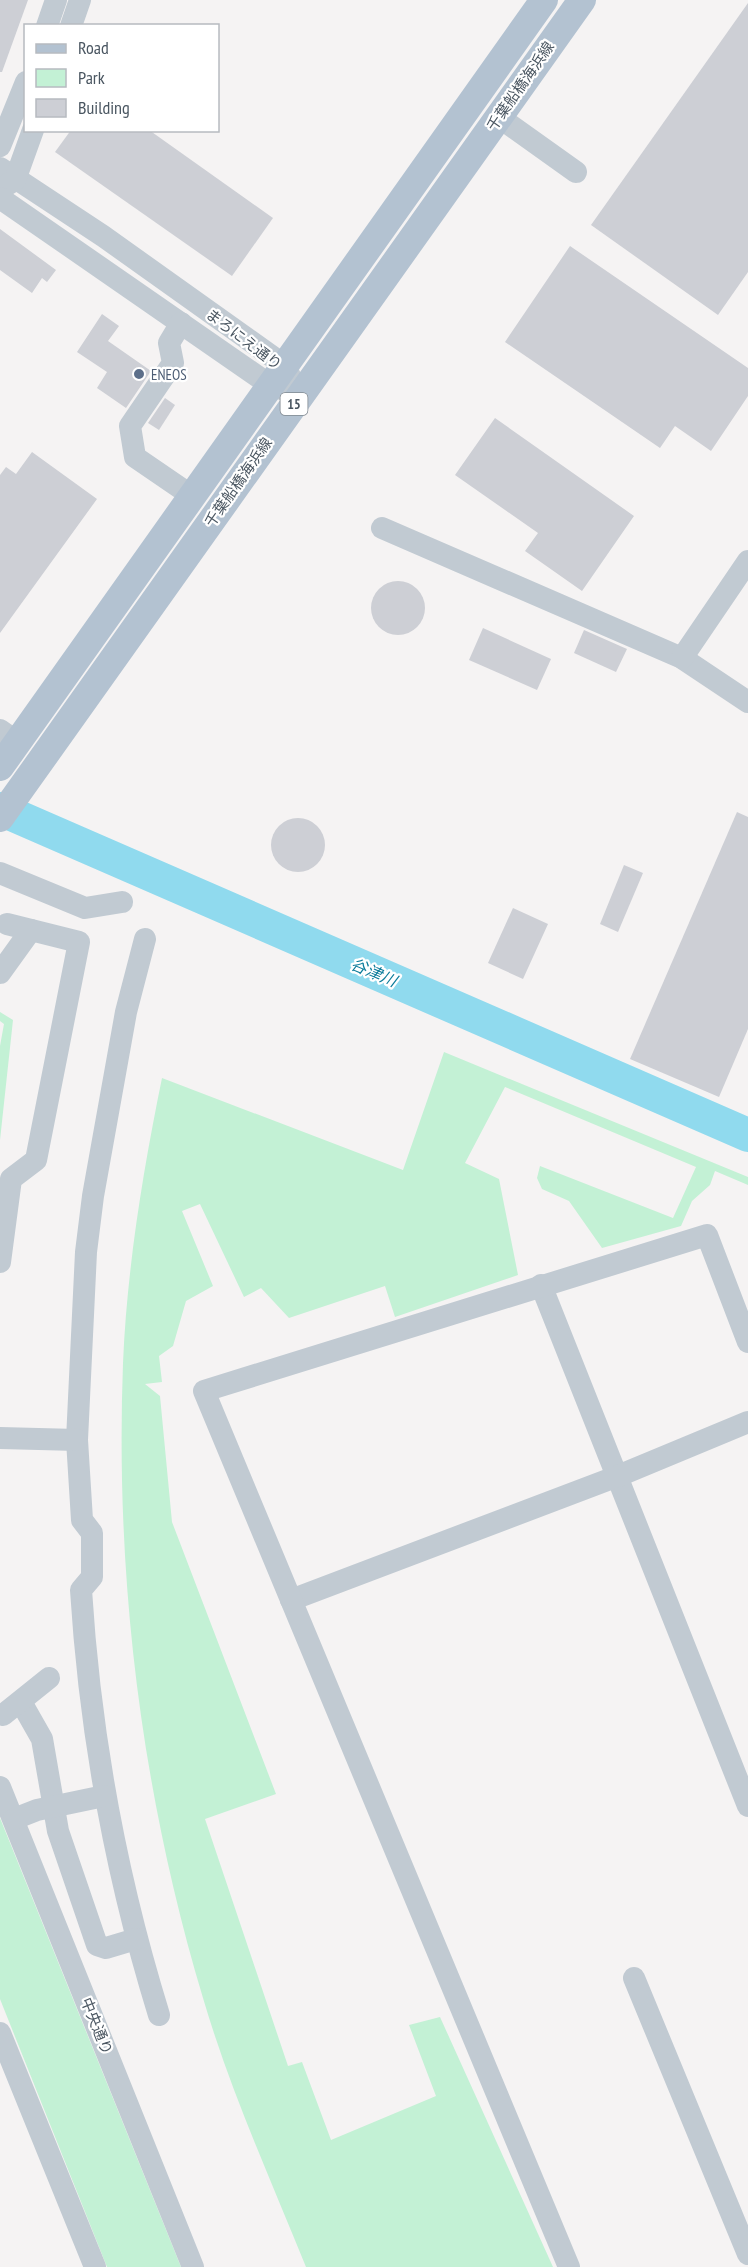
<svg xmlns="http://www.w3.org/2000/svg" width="748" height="2267" font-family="'PT Sans Narrow','Noto Sans JP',sans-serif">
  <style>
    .green { fill: #c3f1d5 }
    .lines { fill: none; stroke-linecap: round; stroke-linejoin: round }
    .river { stroke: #90daee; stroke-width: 34 }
    .building { fill: #cdcfd5 }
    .minor { stroke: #c1cad2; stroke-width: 22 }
    .major { stroke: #b3c2d1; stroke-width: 28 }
    .service-dot { fill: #5c6f8a; stroke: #fff; stroke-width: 2 }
    .labels { text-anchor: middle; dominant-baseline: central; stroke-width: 4.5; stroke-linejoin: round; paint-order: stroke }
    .shield { fill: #fff; stroke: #808990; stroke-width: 1.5 }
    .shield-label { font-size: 14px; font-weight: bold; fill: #4a5661 }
    .street-label { font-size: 15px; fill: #4a5661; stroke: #fff }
    .service-label { font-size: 15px; fill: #4e5e75; stroke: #fff; text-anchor: start }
    .water-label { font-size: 16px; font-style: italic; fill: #0c7c9b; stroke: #fff }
  </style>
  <rect width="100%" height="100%" fill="#f5f3f3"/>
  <g class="green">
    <polygon points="0,1012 13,1020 0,1140 0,1046 4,1024 0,1021"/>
    <path d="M444 1052 748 1177V1185L715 1171 710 1185 692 1201 681 1226 602 1248 569 1201 542 1189 537 1178 540 1166 673 1218 696 1167 505 1087 465 1163 499 1179 518 1275 395 1317 385 1286 289 1318 261 1288 244 1297 200 1204 182 1211 213 1286 186 1301 173 1346 159 1356 162 1382 145 1384 160 1396 172 1522 276 1794 205 1819 288 2066 302 2062 331 2140 436 2096 409 2025 440 2017 553 2267H306C270 2178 230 2090 203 1998 141 1791 115 1578 123 1363 127 1268 143 1171 162 1078L403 1170Z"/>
    <polygon points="0,1818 181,2267 107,2267 0,1999"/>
  </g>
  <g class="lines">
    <polyline class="river" points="0,809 748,1135"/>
  </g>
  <g class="building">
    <polygon points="0,0 28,0 2,72 0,72"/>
    <polygon points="748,3 748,272 718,315 591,225"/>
    <polygon points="71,130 149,130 273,218 232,276 55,152"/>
    <polygon points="0,229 56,270 47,282 42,278 32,293 0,270"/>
    <polygon points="570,246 748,368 748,396 711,451 675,426 660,448 505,342"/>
    <polygon points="102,314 119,326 108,341 151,371 126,408 97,388 107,372 77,352"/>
    <polygon points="165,398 175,405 159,430 148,423"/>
    <polygon points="495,418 634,516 582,591 525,551 538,533 455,475"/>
    <polygon points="32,452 97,499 0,633 0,475 6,467 16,474"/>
    <circle cx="398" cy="608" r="27"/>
    <polygon points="483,628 551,659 537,690 469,660"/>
    <polygon points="584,630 627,649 616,672 574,653"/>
    <polygon points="737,812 748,817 748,1029 719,1097 630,1059"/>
    <circle cx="298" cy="845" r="27"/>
    <polygon points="624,865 643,873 618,932 600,924"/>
    <polygon points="513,908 548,924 523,979 488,963"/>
  </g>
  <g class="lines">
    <g class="minor">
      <polyline points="47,26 56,0"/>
      <polyline points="71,26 80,0"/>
      <polyline points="499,117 576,172"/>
      <polyline points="0,146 26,82"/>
      <polyline points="0,168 103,236 284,365 300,395"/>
      <polyline points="5,186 15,180 33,130"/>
      <polyline points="0,198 270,385 285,390"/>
      <polyline points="181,323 169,343 173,363 130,426 135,457 192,496"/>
      <polyline points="382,528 682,658 748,702"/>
      <polyline points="682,658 748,561"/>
      <polyline points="0,730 17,742"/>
      <polyline points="0,873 85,908 122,902"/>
      <path d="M145 939 126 1012 93 1196 86 1252 77 1440 82 1520 92 1533V1577L81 1590C90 1735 116 1876 159 2015"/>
      <polyline points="0,973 31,930"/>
      <polyline points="0,1262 11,1179 36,1160 79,942 7,924"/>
      <polyline points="541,1285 748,1806"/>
      <polyline points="0,1438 77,1440"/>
      <polyline points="291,1600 618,1476 748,1422"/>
      <polyline points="21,1702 42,1739 58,1831 97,1945 106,1948 136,1939"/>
      <polyline points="3,1715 49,1678"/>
      <polyline points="0,1787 193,2267"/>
      <polyline points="14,1819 37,1810 104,1796"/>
      <polyline points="634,1978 748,2254"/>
      <polyline points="0,2033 95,2267"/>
      <polyline points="569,2267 204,1391 707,1235 748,1342"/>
    </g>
    <g class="major">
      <polyline points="0,767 544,0"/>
      <polyline points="0,818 582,0"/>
    </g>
  </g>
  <circle class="service-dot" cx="139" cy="374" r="6"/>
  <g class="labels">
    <rect class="shield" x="280.5" y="393" width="27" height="22" rx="4.5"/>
    <g class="shield-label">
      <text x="294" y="404">15</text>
    </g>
    <g class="street-label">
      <text transform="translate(520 86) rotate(-55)">千葉船橋海浜線</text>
      <text transform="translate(244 339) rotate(37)">まろにえ通り</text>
      <text transform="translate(238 482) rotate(-55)">千葉船橋海浜線</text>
      <text transform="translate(97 2026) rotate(68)">中央通り</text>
    </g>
    <g class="service-label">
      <text x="151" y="374">ENEOS</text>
    </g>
    <g class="water-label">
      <text transform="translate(374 972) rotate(23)">谷津川</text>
    </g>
  </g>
  <rect x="24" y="24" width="195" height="108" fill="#ffffff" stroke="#b7bbc0" stroke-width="1.5"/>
  <rect x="36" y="44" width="30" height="9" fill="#b3c2d1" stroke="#b7bbc0" stroke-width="1.5"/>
  <text x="78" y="54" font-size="18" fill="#4a5661">Road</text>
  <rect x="36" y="69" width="30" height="18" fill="#c3f1d5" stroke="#b7bbc0" stroke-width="1.5"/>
  <text x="78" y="84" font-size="18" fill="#4a5661">Park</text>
  <rect x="36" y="99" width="30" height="18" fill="#cdcfd5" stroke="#b7bbc0" stroke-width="1.5"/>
  <text x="78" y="114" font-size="18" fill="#4a5661">Building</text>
</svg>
